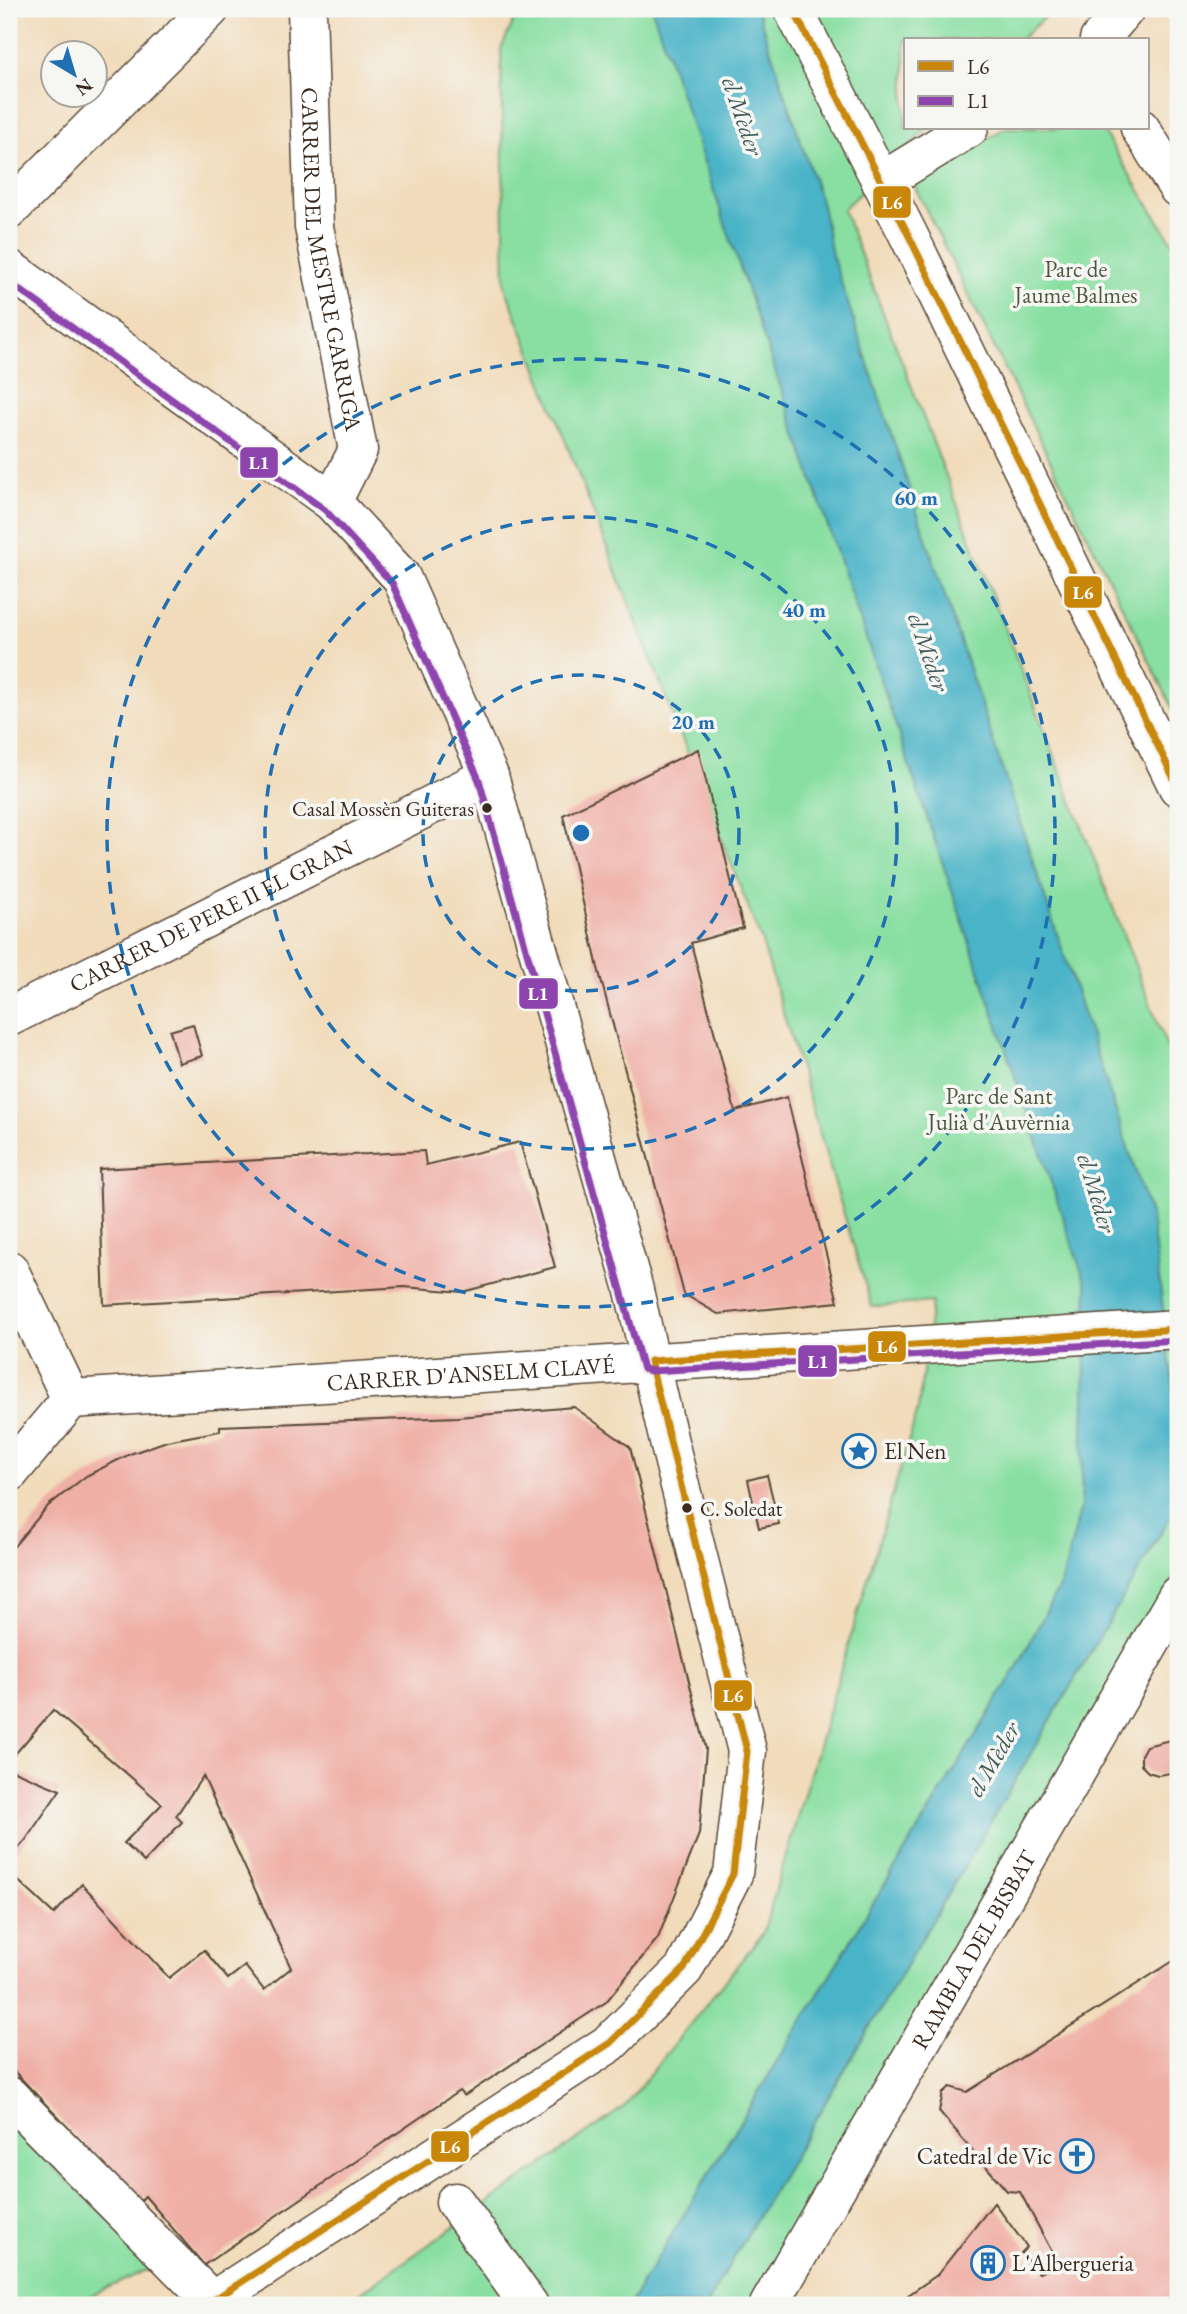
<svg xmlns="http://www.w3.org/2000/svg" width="1187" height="2314" font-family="'EB Garamond',serif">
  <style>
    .green { fill: #89dfa2; stroke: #628460; stroke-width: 2 }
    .water { fill: #49b3c7; stroke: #426e72; stroke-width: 2 }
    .building { fill: #efafa5 }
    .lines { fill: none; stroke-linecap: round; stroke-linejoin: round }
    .minor-casing { stroke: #564535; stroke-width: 41 }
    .minor { stroke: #fff; stroke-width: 38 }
    .bus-1-casing { stroke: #f6f6f2; stroke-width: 12 }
    .bus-2-casing { stroke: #f6f6f2; stroke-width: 12 }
    .bus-1 { stroke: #c88708; stroke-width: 7 }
    .bus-2 { stroke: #8e44ad; stroke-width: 7 }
    .ring { fill: none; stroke: #1f6fb2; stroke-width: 3.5; stroke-dasharray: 12 9 }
    .bus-dot { fill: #3b2a1e; stroke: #f6f6f2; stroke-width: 2.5 }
    .labels { text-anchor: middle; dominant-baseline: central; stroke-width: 7; stroke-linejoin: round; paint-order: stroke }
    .bus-label { font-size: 21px; fill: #3b2a1e; stroke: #f6f6f2; text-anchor: end }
    .street-label { font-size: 23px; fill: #3b2a1e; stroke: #f6f6f2 }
    .park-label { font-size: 23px; fill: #4e573f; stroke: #f6f6f2 }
    .poi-label { font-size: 23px; fill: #3b2a1e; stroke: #f6f6f2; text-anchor: start }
    .water-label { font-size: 24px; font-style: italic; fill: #405a59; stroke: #f6f6f2 }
    .centre { fill: #1f6fb2; stroke: #f6f6f2; stroke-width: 3.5 }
    .ring-label { font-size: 21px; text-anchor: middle; font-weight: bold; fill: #1f6fb2; stroke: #f6f6f2; stroke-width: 7; stroke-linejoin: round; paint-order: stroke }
    .line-badge { stroke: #f6f6f2; stroke-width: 2.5 }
    .badge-label { font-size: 19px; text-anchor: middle; font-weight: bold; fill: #fff }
  </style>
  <rect width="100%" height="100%" fill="#f6f6f2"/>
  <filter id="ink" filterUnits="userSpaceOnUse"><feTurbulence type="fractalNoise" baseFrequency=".0143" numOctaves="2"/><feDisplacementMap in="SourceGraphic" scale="14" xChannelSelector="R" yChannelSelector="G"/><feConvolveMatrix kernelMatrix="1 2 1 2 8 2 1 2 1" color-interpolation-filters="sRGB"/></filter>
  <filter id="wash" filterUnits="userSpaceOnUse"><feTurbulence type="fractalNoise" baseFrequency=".00686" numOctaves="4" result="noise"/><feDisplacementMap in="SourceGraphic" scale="28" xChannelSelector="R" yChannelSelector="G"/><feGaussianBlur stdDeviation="1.57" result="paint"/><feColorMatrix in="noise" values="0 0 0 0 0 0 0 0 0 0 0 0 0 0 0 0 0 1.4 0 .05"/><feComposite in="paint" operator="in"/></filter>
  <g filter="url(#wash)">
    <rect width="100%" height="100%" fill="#f1dbba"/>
    <g class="green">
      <polygon points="519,9 1053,9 1020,40 905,40 905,128 928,128 843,209 1178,1076 1178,1571 780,2305 343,2305 624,2107 763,1933 918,1409 932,1302 872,1307 762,942 505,287 501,49"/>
      <polygon points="1005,128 1101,128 1178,252 1178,719 914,185"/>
      <polygon points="9,2125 158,2265 70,2305 9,2305"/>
    </g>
    <polygon class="water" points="652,9 757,9 822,205 832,255 1151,1217 1178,1423 1178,1504 706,2305 629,2305 1017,1667 1062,1581 1081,1507 1087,1288"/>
    <g id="blocks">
      <g class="building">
        <polygon points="698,749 743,928 691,943 735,1111 787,1097 838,1302 718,1314 684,1294 598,968 563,815"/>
        <polygon points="193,1024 202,1056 179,1063 170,1031"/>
        <polygon points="520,1142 555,1267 463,1292 404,1287 104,1305 99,1169 424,1151 426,1165"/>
        <polygon points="574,1407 630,1447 706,1749 699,1834 658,1938 606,2002 464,2096 459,2091 204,2265 145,2196 139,2202 9,2066 9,1872 54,1914 82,1884 169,1978 204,1950 228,1979 245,1966 264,1990 291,1968 203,1776 176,1816 182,1822 144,1862 124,1843 162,1804 53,1710 9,1761 9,1552 48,1506 86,1476 130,1454 167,1441 220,1431 220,1426 458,1417"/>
        <polygon points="767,1475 779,1524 759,1528 748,1480"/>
        <polygon points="1178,1738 1178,1772 1158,1775 1148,1772 1141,1765 1141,1755 1146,1746"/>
        <polygon points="9,1769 60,1790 25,1841 9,1859"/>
        <polygon points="1178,1958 1178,2305 894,2305 937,2275 994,2203 1027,2247 1021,2253 1039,2273 1059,2265 1020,2192 1007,2191 939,2111 943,2093 950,2087 967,2092"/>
      </g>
    </g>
  </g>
  <g filter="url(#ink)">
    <use href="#blocks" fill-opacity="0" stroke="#564535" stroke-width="2"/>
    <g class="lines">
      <g class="minor-casing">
        <g id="minor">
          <path id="s1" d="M307 9 314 227 358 450 332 502"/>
          <polyline points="793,9 907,232 1178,787"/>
          <polyline points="1099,40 1125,9"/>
          <polyline points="1140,128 1178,188"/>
          <polyline points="881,182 969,128"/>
          <polyline points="9,210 210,9"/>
          <polyline points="9,269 332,502 401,577 489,776 633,1286 669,1442 747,1751 733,1874 684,1969 610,2043 206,2305"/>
          <path id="s2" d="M9 1017 489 776"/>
          <polyline points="9,1270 71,1399"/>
          <path id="s3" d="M9 1473 71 1399 1178 1329"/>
          <polyline points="9,2096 213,2302"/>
          <polyline points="455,2202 529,2305"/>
          <path id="s4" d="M769 2305 1178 1595"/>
        </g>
      </g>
      <use href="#minor" class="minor"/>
      <g class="bus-1-casing">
        <g id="bus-1">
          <polyline points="793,9 907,232 1178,787"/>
          <polyline points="206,2305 610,2043 684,1969 733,1874 747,1751 650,1361 1178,1329"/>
        </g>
      </g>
      <g class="bus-2-casing">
        <polyline id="bus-2" points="9,282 325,510 392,583 479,780 643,1369 651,1371 1178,1340"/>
      </g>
      <use href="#bus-1" class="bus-1"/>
      <use href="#bus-2" class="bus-2"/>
    </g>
  </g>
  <g class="ring">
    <circle cx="581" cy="833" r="158"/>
    <circle cx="581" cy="833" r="316"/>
    <circle cx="581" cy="833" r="474"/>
  </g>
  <defs>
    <g id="sight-ring" transform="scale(1.75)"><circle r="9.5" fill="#f6f6f2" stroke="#1f6fb2" stroke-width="1.5"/><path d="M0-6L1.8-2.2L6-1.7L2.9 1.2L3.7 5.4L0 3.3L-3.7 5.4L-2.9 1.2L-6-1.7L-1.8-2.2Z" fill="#1f6fb2"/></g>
    <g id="church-ring" transform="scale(1.75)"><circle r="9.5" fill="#f6f6f2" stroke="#1f6fb2" stroke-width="1.5"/><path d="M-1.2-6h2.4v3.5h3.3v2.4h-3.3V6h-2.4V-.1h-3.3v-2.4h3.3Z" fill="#1f6fb2"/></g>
    <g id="building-ring" transform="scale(1.75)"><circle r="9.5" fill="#f6f6f2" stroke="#1f6fb2" stroke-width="1.5"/><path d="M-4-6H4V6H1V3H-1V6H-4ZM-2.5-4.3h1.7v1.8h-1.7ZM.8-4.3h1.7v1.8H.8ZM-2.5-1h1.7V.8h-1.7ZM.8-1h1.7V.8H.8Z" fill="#1f6fb2"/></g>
  </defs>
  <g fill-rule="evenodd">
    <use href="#sight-ring" x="859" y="1451"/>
    <use href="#church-ring" x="1077" y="2156"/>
    <use href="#building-ring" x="988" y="2263"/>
  </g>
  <g class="bus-dot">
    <circle cx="487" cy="808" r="6"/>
    <circle cx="687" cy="1508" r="6"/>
  </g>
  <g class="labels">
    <g class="bus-label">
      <text x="474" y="808">Casal Mossèn Guiteras</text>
      <text x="700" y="1508" text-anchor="start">C. Soledat</text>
    </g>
    <g class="street-label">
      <text stroke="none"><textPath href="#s1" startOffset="252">CARRER DEL MESTRE GARRIGA</textPath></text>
      <text stroke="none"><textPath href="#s2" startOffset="226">CARRER DE PERE II EL GRAN</textPath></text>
      <text stroke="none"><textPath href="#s3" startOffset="497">CARRER D'ANSELM CLAVÉ</textPath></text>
      <text stroke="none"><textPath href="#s4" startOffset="410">RAMBLA DEL BISBAT</textPath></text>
    </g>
    <g class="park-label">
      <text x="1076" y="269">Parc de<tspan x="1076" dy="26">Jaume Balmes</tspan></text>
      <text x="999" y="1096">Parc de Sant<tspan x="999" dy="26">Julià d'Auvèrnia</tspan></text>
    </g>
    <g class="poi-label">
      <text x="884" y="1451">El Nen</text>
      <text x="1052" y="2156" text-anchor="end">Catedral de Vic</text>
      <text x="1012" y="2263">L'Albergueria</text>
    </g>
    <g class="water-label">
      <text transform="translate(743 116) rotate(71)">el Mèder</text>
      <text transform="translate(929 652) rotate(71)">el Mèder</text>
      <text transform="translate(1097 1193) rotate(73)">el Mèder</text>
      <text transform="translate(993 1759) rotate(-60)">el Mèder</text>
    </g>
  </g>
  <circle cx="581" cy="833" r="10" class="centre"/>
  <g class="ring-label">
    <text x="916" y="505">60 m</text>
    <text x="804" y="617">40 m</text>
    <text x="693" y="729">20 m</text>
  </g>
  <g class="line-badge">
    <rect x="872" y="185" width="40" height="34" rx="7" fill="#c88708"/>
    <rect x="239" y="446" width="40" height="33" rx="7" fill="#8e44ad"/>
    <rect x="1063" y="575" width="40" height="34" rx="7" fill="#c88708"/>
    <rect x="518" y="977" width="41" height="33" rx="7" fill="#8e44ad"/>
    <rect x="867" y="1330" width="40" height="33" rx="7" fill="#c88708"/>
    <rect x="797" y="1344" width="41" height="34" rx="7" fill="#8e44ad"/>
    <rect x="713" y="1679" width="40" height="33" rx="7" fill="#c88708"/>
    <rect x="430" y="2130" width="40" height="33" rx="7" fill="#c88708"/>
  </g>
  <g class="badge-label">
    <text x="892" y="209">L6</text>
    <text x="259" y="469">L1</text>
    <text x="1083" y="599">L6</text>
    <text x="538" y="1000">L1</text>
    <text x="887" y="1353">L6</text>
    <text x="818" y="1368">L1</text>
    <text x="733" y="1702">L6</text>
    <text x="450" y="2153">L6</text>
  </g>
  <rect width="1187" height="2314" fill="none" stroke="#f6f6f2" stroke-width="35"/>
  <rect x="904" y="38" width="245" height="91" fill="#f6f6f2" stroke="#aba49d" stroke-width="2"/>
  <rect x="918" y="61" width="35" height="10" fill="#c88708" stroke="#aba49d" stroke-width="2"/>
  <text x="967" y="74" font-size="21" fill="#3b2a1e">L6</text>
  <rect x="918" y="96" width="35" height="10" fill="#8e44ad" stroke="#aba49d" stroke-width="2"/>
  <text x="967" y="108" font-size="21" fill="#3b2a1e">L1</text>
  <g transform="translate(74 74) rotate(142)"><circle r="33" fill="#f6f6f2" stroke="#aba49d" stroke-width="2"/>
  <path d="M0-5L12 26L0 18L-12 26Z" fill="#1f6fb2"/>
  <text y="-10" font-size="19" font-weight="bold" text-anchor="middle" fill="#3b2a1e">N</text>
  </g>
</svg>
